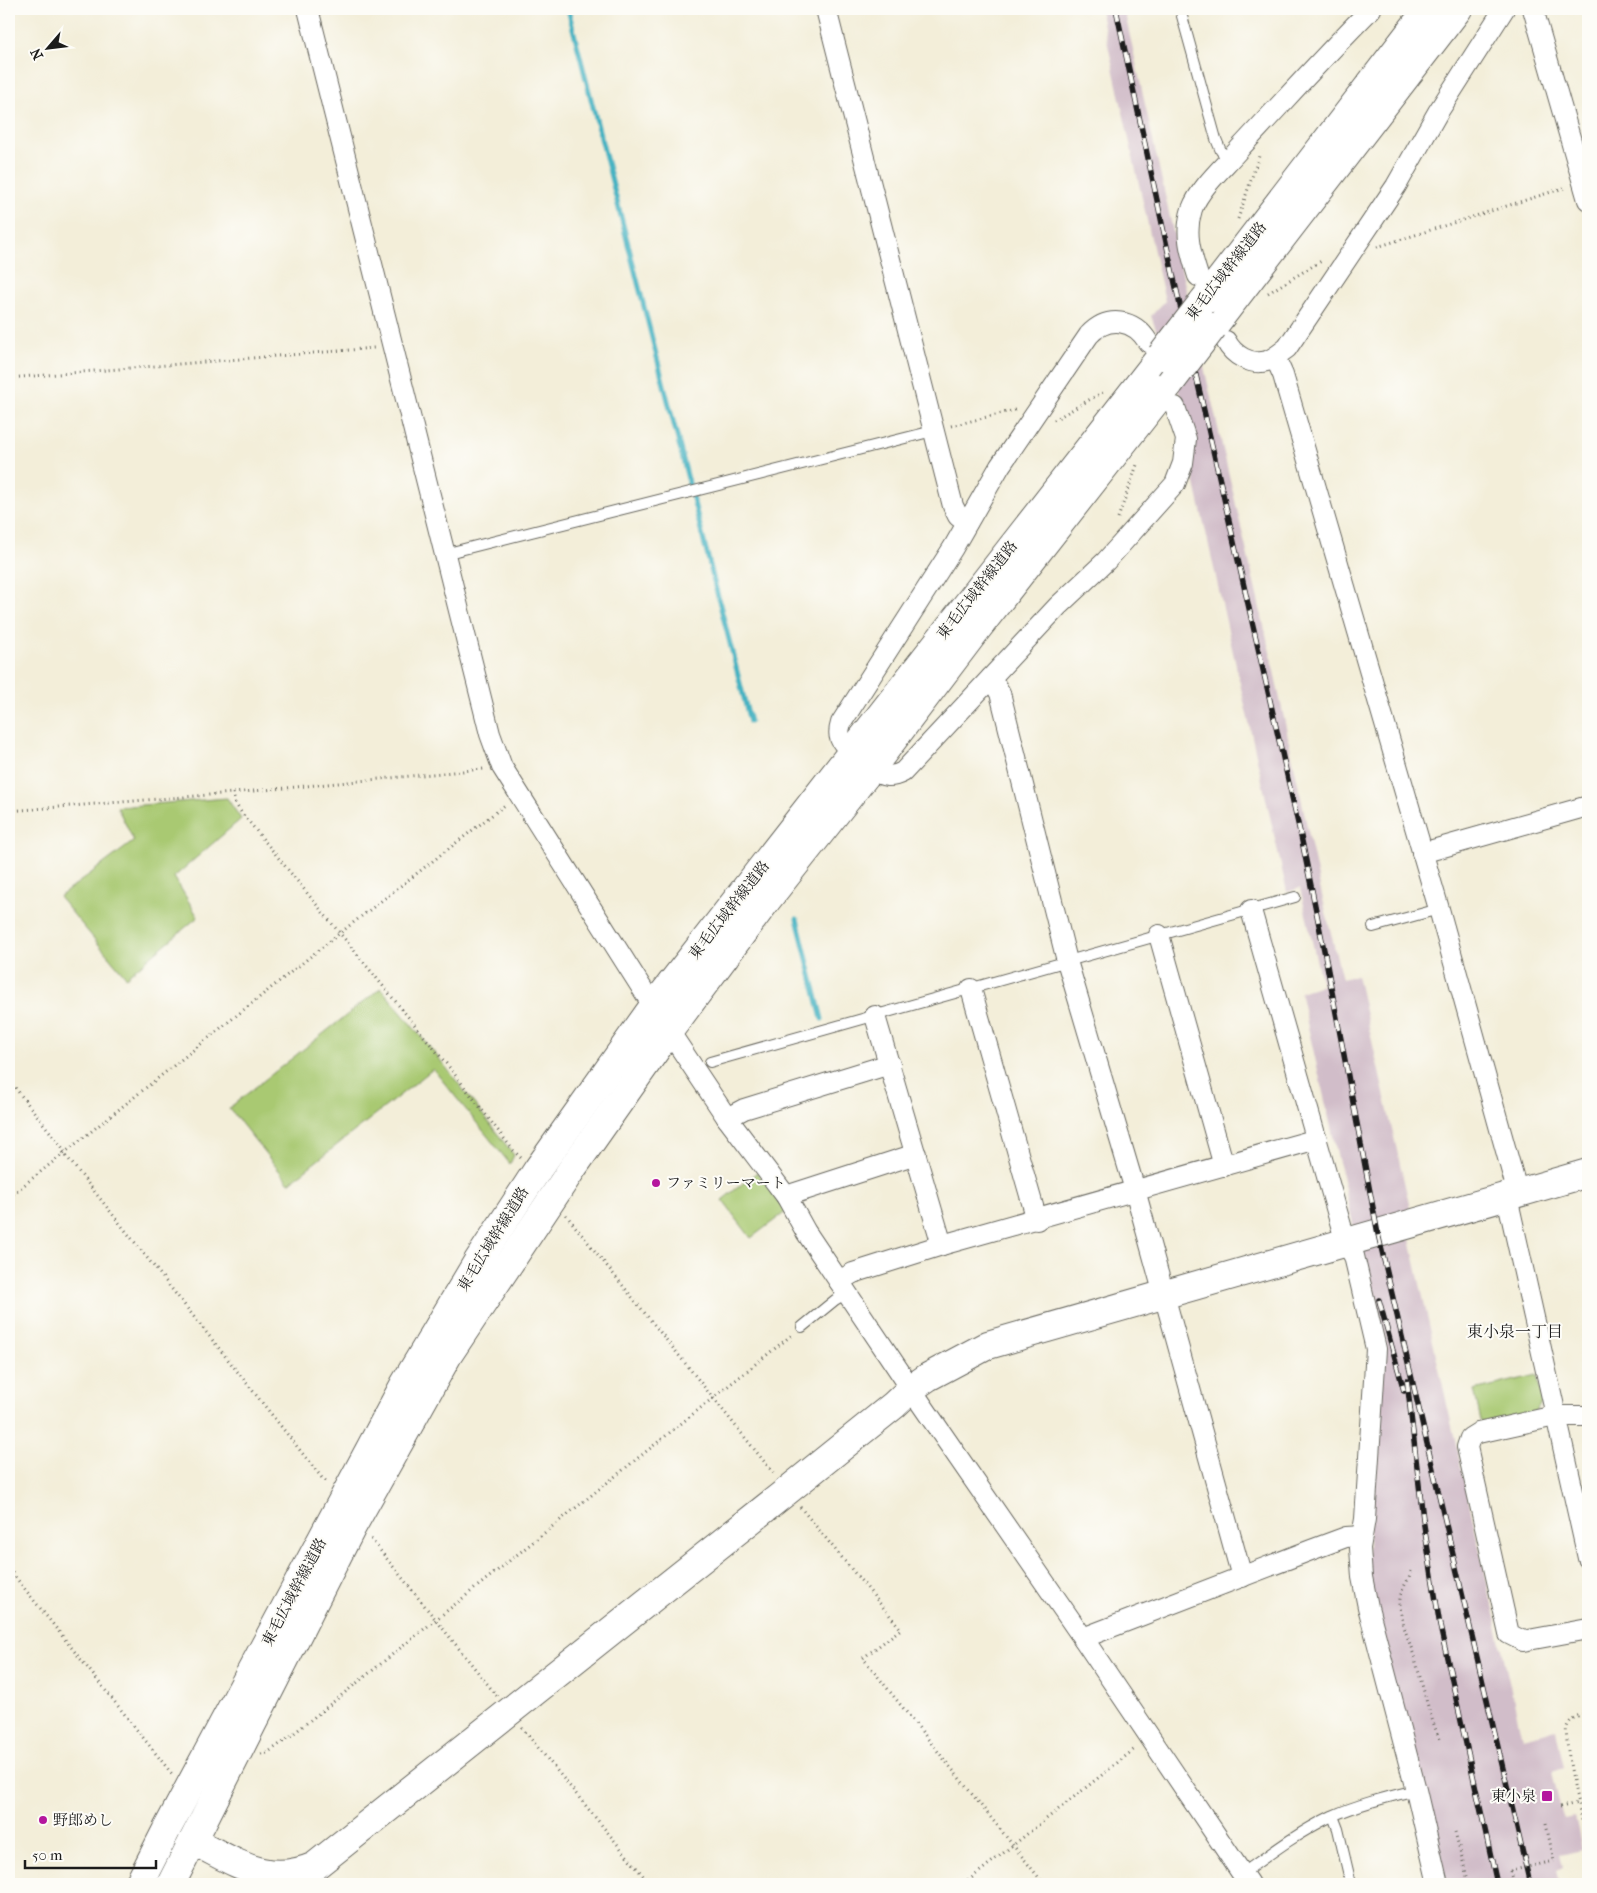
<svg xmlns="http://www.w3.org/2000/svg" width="1597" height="1893" font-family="'IM FELL French Canon','Noto Serif JP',serif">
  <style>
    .industrial { fill: #d1bdc9 }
    .green { fill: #a9c972; stroke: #627247 }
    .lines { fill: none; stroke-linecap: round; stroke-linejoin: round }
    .stream { stroke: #46b3c2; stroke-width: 5 }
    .lane-casing { stroke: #67665e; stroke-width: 12 }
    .street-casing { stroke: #67665e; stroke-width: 22 }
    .secondary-casing { stroke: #67665e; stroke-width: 30 }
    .highway-casing { stroke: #67665e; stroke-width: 30 }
    .path { stroke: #67665e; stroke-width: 3; stroke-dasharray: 1 4; stroke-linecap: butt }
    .lane { stroke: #fff; stroke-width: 10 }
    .street { stroke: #fff; stroke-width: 20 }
    .secondary { stroke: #fff; stroke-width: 28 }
    .highway { stroke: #fff; stroke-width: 28 }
    .rail-casing { stroke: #1c1c1c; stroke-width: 5.5 }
    .rail { stroke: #fdfcf7; stroke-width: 4; stroke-dasharray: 11; stroke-linecap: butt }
    .highway-bridge-casing { stroke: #67665e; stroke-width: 30; stroke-linecap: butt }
    .path-bridge { stroke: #67665e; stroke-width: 3; stroke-dasharray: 1 4; stroke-linecap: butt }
    .highway-bridge { stroke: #fff; stroke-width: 28 }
    .poi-dot { fill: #b5179e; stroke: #fdfcf7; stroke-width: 2 }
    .labels { text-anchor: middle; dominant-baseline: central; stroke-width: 4; stroke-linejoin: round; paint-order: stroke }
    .street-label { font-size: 15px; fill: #1c1c1c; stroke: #fdfcf7 }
    .poi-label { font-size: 15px; fill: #1c1c1c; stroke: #fdfcf7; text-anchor: start }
    .neighbourhood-label { font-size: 16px; fill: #1c1c1c; stroke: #fdfcf7 }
  </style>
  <rect width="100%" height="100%" fill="#fdfcf7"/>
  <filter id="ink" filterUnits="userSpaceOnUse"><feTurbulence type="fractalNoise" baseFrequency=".02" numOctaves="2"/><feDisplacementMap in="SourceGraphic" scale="10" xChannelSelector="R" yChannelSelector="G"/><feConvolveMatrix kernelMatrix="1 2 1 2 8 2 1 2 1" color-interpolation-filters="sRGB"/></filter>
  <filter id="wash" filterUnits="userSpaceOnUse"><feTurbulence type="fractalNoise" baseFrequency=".0096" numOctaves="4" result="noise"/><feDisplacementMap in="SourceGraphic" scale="20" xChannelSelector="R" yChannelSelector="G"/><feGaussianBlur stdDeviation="1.12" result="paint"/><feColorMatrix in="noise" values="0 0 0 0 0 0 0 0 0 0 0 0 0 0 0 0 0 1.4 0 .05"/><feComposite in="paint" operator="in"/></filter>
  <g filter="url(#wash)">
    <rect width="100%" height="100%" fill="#f3eed9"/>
    <g class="industrial">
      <polygon points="1100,9 1124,9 1184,281 1268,643 1320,887 1342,979 1357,975 1411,1212 1354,1228 1300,992 1322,985 1300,888 1287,892 1193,475 1192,439 1188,417 1151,316 1165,301"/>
      <polygon points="1409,1235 1522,1738 1556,1730 1564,1768 1552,1772 1562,1813 1564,1818 1575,1816 1582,1849 1560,1854 1563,1867 1556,1870 1559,1884 1445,1884 1377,1625 1367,1561 1380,1348 1359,1258 1363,1249"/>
    </g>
    <g class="green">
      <polygon points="227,798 241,819 174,877 198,917 126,977 59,897 134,841 117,807"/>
      <polygon points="381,988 441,1061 514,1155 510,1164 433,1069 289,1183 229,1108"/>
      <polygon points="757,1172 787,1211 751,1238 722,1200"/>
      <polygon points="1537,1375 1543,1402 1535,1412 1482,1425 1474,1390"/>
    </g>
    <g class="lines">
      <g class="stream">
        <polyline points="568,9 750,722"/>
        <polyline points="797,919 822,1019"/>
      </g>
    </g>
  </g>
  <g filter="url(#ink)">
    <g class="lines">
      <g class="lane-casing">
        <g id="lane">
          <polyline points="1180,9 1216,139 1221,151 1229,161"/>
          <polyline points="444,554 933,431"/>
          <polyline points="1373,927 1439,909"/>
          <polyline points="710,1062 1295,897"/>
          <polyline points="802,1327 835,1300 847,1293"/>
          <polyline points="1333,1816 1338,1829 1351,1884"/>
          <path d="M1242 1874C1271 1853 1299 1832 1332 1816 1359 1804 1388 1797 1416 1790"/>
        </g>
      </g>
      <g class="street-casing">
        <g id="street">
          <polyline points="308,9 490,734 502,767 669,1031 727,1118 786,1196 806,1232 922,1405 1083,1638 1249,1884"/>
          <polyline points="826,9 953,506 958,516 967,523"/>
          <polyline points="1533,9 1588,200"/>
          <path d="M1198 276C1191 254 1184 233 1192 209 1200 187 1226 165 1241 147 1284 101 1326 54 1371 9"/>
          <path d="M1226 341C1233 355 1251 366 1267 361 1275 358 1280 353 1287 348L1396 186 1438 112 1504 9"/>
          <polyline points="1275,357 1283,375 1439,909 1518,1194"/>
          <polyline points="991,678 1000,693 1067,961 1135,1190 1242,1577"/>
          <path d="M852 753C842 742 836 739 841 723L953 548 1000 466 1089 335C1108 315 1134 319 1148 342"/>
          <path d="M870 770C883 776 890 779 903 772L1058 606 1106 561 1175 484 1183 463 1186 439 1175 407"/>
          <polyline points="1422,853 1588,806"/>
          <polyline points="1251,910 1346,1243 1354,1256 1376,1349 1365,1519 1360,1548 1362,1577 1368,1607 1416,1790 1438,1884"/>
          <polyline points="1159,935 1224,1166"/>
          <polyline points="971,989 1037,1220"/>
          <polyline points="875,1016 942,1245"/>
          <polyline points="727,1118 744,1109 890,1064"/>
          <polyline points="786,1196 916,1154"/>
          <polyline points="1507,1197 1588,1558"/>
          <polyline points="839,1281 853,1273 942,1245 1317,1139"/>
          <polyline points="1588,1416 1555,1416 1478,1433 1470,1438 1467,1447 1509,1634 1523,1641 1588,1629"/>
          <polyline points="1083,1638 1311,1550 1346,1537 1362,1536"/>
        </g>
      </g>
      <g class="secondary-casing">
        <path id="secondary" d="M193 1841C236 1862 267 1887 315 1866L787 1491 894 1405 912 1388 928 1377 988 1345 1588 1173"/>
      </g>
      <g class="highway-casing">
        <g id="highway">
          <polyline points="1202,303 1428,9"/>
          <polyline points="1213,327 1458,9"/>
          <polyline points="139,1884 167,1829 404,1385 478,1261 538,1169 653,1007 1161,356"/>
          <polyline points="171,1884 352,1527 448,1355 574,1166 669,1031 767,900 870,770 977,629 1170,383"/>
        </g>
      </g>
      <g class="path">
        <polyline points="1238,219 1259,156"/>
        <polyline points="1377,247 1567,187"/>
        <polyline points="1268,293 1323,260"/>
        <polyline points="9,378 374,348"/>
        <polyline points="1054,420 1103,392"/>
        <polyline points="951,426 1015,410"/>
        <polyline points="1118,518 1138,462"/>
        <polyline points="233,793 235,803 241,812 449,1067 513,1150 521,1158"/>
        <polyline points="9,811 233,793 484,769"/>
        <polyline points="9,1080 65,1151"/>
        <polyline points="63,1152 322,1478 329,1483"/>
        <polyline points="9,1197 340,933 505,805"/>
        <polyline points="566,1215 775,1475"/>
        <polyline points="800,1507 901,1629 863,1658 1044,1884"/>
        <polyline points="371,1539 497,1696"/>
        <polyline points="9,1569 172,1774"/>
        <path d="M1411 1571C1409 1581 1401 1588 1400 1599 1399 1620 1410 1642 1416 1662 1424 1691 1429 1715 1441 1742"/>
        <path d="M1588 1713C1579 1715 1571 1717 1567 1727 1563 1736 1579 1814 1584 1826 1584 1827 1587 1831 1588 1832"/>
        <polyline points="522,1728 650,1884"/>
        <polyline points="261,1754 267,1753 283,1742 793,1334"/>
        <polyline points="1560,1807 1578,1803"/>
        <polyline points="1546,1824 1554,1861"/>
        <polyline points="1455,1832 1469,1884"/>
        <polyline points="1510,1871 1513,1884"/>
        <polyline points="964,1884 1136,1748"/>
      </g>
      <use href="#lane" class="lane"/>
      <use href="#street" class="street"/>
      <use href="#secondary" class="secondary"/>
      <use href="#highway" class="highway"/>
      <g class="rail-casing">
        <g id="rail">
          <polyline points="1116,9 1172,270 1302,841 1325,955 1378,1234 1530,1884"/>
          <polyline points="1379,1300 1404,1391"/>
          <polyline points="1407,1381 1423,1519 1440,1626 1497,1884"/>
        </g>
      </g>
      <use href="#rail" class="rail"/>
      <g class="highway-bridge-casing">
        <g id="highway-bridge">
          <polyline points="1161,356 1202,303"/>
          <polyline points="1170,383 1213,327"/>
        </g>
      </g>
      <polyline class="path-bridge" points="1510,1871 1554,1861"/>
      <use href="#highway-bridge" class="highway-bridge"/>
    </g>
  </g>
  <g class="poi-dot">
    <circle cx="656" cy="1183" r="5"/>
    <rect x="1541" y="1790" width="12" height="12" rx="2.5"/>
    <circle cx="43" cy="1820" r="5"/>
  </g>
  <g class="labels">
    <g class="street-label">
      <text transform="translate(1226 271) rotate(-52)">東毛広域幹線道路</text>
      <text transform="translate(977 590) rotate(-52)">東毛広域幹線道路</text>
      <text transform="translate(729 910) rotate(-52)">東毛広域幹線道路</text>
      <text transform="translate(493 1239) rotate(-58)">東毛広域幹線道路</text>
      <text transform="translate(294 1592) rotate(-62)">東毛広域幹線道路</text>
    </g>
    <g class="poi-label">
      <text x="666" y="1183">ファミリーマート</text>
      <text x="1536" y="1796" text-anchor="end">東小泉</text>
      <text x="53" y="1820">野郎めし</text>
    </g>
    <g class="neighbourhood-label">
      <text x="1515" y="1331">東小泉一丁目</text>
    </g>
  </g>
  <rect width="1597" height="1893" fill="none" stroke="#fdfcf7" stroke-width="30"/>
  <g transform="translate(48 48) rotate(242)" stroke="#fdfcf7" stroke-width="4" paint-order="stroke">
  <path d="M0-4L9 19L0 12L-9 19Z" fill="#1c1c1c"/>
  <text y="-8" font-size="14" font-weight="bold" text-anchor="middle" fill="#1c1c1c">N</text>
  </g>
  <path d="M25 1860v8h131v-8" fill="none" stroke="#1c1c1c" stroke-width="2.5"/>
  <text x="32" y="1860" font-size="15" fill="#1c1c1c" stroke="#fdfcf7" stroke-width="4" paint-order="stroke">50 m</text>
</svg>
